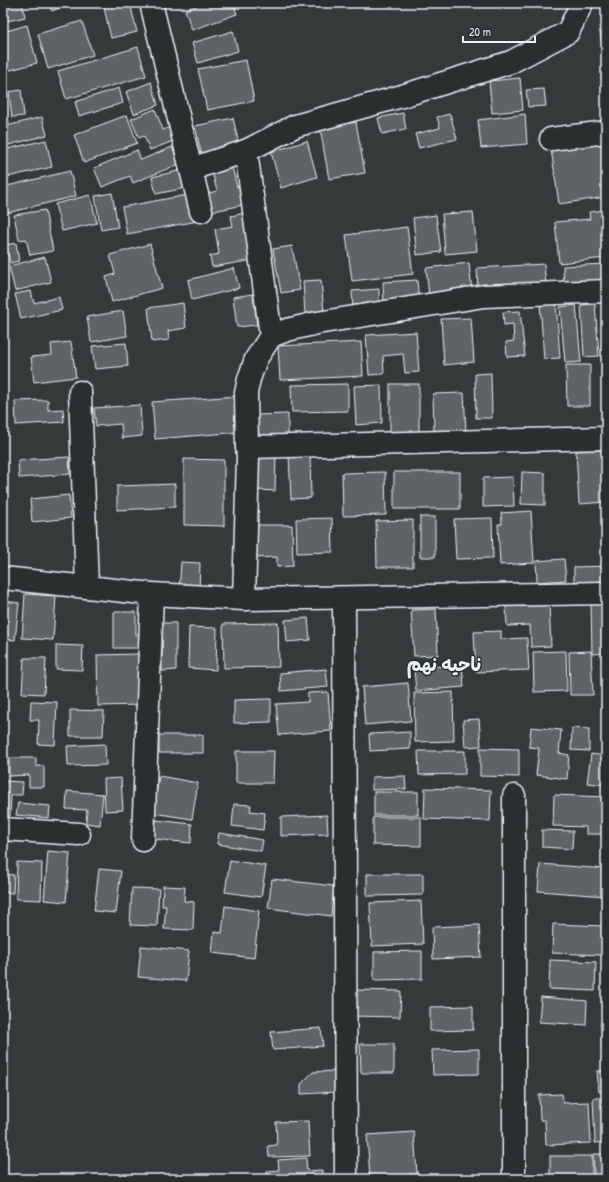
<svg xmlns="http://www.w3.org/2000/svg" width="609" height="1182" font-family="'Patrick Hand','Playpen Sans Arabic',sans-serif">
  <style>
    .building { fill: #5f6365; stroke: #e8f1f8 }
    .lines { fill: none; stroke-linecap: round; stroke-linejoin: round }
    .street-casing { stroke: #e8f1f8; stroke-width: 25 }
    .street { stroke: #2a2d2e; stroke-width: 22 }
    .labels { text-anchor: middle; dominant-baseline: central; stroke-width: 3; stroke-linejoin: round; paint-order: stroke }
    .district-label { font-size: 19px; font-weight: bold; fill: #e8f1f8; stroke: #2a2d2e }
  </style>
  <rect width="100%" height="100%" fill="#35393a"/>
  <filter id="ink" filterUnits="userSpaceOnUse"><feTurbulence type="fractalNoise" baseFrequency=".025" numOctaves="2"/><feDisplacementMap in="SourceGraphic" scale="8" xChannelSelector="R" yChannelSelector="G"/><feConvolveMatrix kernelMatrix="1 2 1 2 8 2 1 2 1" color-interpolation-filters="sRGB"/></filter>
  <g filter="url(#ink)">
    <g class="building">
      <polygon points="3,3 22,3 25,17 3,22"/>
      <polygon points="48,3 71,3 52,11"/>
      <polygon points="103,3 130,3 137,32 111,38"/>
      <polygon points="204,3 233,3 237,14 192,30 185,10"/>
      <polygon points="82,21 93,55 48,69 38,34"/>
      <polygon points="27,25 37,63 3,72 3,32"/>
      <polygon points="606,25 606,63 605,63 599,26"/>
      <polygon points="233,31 238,51 198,63 192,43"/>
      <polygon points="138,47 146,76 66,99 58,71"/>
      <polygon points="246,60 254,101 207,110 198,69"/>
      <polygon points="520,78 523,110 492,113 489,81"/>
      <polygon points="3,79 7,98 3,99"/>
      <polygon points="151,82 158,105 134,114 126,92"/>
      <polygon points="119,88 123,103 79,116 75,102"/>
      <polygon points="544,89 546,106 528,107 526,90"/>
      <polygon points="21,90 24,116 12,117 9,92"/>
      <polygon points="4,102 9,124 3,125 3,103"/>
      <polygon points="155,109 163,130 175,125 181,138 150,150 144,136 139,138 131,119"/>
      <polygon points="403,113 406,129 382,134 378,118"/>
      <polygon points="450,114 457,139 419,148 415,134 440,128 437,117"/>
      <polygon points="525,114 527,144 481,148 478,120"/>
      <polygon points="127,115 137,143 84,163 74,135"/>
      <polygon points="42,117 47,135 5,146 3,140 3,127"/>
      <polygon points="233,118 240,149 202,157 195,126"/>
      <polygon points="356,122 365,173 329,179 320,128"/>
      <polygon points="46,140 52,167 3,178 3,150"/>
      <polygon points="307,141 317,177 281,188 271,152"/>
      <polygon points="606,143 606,197 559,204 551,149"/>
      <polygon points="172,147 179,164 133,183 130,176 102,187 94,168 137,150 141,160"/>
      <polygon points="232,167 237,187 244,185 248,204 209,212 205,194 217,191 212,171"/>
      <polygon points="186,169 190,187 156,194 152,177"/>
      <polygon points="70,171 76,196 7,213 3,195 3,187"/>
      <polygon points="112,193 118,227 101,230 95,196"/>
      <polygon points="193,194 198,221 127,234 122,207"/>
      <polygon points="90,195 97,223 62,231 55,204"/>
      <polygon points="45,210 53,251 30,255 26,239 19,240 14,215"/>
      <polygon points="606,210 606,258 559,263 555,222 590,219 589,212"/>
      <polygon points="473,212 477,251 445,254 442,214"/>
      <polygon points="245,213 253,260 212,267 210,256 219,254 215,229 233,226 231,216"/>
      <polygon points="436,215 441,252 417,255 413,218"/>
      <polygon points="407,227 413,274 352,281 346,235"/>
      <polygon points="16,243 19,261 10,263 6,245"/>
      <polygon points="150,244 162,288 112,302 106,277 115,274 110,255"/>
      <polygon points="292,246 300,290 281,293 273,249"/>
      <polygon points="45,257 51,282 15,291 9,266"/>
      <polygon points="469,263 472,292 429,296 426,268"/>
      <polygon points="544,264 546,286 478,290 477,268"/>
      <polygon points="606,264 606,288 564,289 563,266"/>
      <polygon points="234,268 239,288 192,300 188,280"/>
      <polygon points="321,280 324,313 305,314 303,281"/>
      <polygon points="417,280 419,303 384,305 383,282"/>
      <polygon points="379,289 379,307 353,308 352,291"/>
      <polygon points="31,291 34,303 59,297 62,310 21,319 15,294"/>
      <polygon points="253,294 257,325 237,327 233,297"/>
      <polygon points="556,302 560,358 544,359 540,303"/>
      <polygon points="183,303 186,328 168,331 169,340 152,342 148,308"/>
      <polygon points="595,304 599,356 584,357 581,305"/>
      <polygon points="576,305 581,362 565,363 560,307"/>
      <polygon points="123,311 127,336 91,342 87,317"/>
      <polygon points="520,311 525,356 507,357 506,342 514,341 513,324 504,325 503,312"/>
      <polygon points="471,318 474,362 444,365 441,319"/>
      <polygon points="416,332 419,372 405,373 403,354 383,356 384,374 369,375 366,335"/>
      <polygon points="71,342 76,377 34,382 31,357 52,355 51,344"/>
      <polygon points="361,342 363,376 280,380 278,346"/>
      <polygon points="126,343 128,366 95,369 92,346"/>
      <polygon points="566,365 590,365 590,406 567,406"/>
      <polygon points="491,373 492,418 476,418 475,374"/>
      <polygon points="348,384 348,411 292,412 291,385"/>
      <rect x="390" y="384" width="29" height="51"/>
      <polygon points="381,385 382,423 356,425 354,386"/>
      <polygon points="464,393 466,432 434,433 433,394"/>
      <polygon points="238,396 241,432 155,439 152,402"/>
      <polygon points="48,400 48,410 63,409 64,422 16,425 15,401"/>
      <polygon points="140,405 142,436 122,438 121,424 96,426 94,408"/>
      <polygon points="288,414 288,437 257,437 257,415"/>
      <polygon points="606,450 606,502 579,504 576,451"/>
      <polygon points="259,454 276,455 275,491 257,490"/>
      <polygon points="310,454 311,498 291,499 289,455"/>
      <polygon points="69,457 70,474 19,478 18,460"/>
      <polygon points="184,459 224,460 224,526 184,525"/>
      <polygon points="385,472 386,515 343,516 342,473"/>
      <rect x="394" y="472" width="66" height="37"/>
      <polygon points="522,472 545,473 545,505 521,504"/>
      <polygon points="513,477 514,506 483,507 483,478"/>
      <polygon points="175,484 175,507 117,510 117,486"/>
      <polygon points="69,495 71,518 32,522 30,499"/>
      <polygon points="531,511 534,563 500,565 498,524 502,524 501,513"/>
      <rect x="420" y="517" width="15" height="40"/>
      <polygon points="332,518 333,552 297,553 296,519"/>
      <polygon points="492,518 493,558 456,559 454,519"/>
      <polygon points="413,520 413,567 377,567 376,521"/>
      <polygon points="255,525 292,525 293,566 277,567 277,557 256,558"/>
      <polygon points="564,559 566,580 537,582 536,561"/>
      <polygon points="181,562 200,563 199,593 179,592"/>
      <polygon points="606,566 606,585 574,586 574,567"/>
      <polygon points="25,594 56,596 53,640 22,638"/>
      <polygon points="3,601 19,603 15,640 3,639"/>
      <polygon points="591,602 606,602 606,653 592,654"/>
      <polygon points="549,604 551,646 531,647 530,625 507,626 506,606"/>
      <polygon points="436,609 438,655 414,656 411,610"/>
      <polygon points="114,612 136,612 136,635 147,635 147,648 114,648"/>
      <polygon points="308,618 310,640 287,642 285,620"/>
      <polygon points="162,623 176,623 176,670 162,671"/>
      <polygon points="278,623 279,667 224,668 223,624"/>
      <polygon points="189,627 217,628 216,670 188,668"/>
      <polygon points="501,631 501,639 527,638 529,670 476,672 474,632"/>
      <polygon points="56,645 83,646 82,670 56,669"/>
      <polygon points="566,651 567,691 534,692 533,652"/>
      <polygon points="591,651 593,695 570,695 569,652"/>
      <polygon points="139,654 140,705 98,706 97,655"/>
      <polygon points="24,658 46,658 44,694 22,693"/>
      <polygon points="462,664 464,687 416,691 414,669"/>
      <polygon points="326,669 328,687 281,691 280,673"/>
      <polygon points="408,683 411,721 365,725 362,687"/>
      <polygon points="328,692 331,731 279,735 276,704 308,702 308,693"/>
      <polygon points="453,692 454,741 415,742 414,693"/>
      <polygon points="271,699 271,722 234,723 234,700"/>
      <polygon points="31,701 57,702 55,745 38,744 39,720 30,720"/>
      <polygon points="70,710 104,711 103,736 70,736"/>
      <polygon points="479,719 481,746 465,747 463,720"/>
      <polygon points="531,727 561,730 559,753 569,755 567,779 536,775 539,748 529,747"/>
      <polygon points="572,728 589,729 589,751 571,750"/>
      <polygon points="410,732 410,749 370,751 369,734"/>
      <rect x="159" y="735" width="44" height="18"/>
      <polygon points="105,744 106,765 68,766 67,746"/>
      <polygon points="480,748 519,749 519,777 480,776"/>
      <polygon points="236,751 274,751 273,783 236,783"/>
      <polygon points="418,751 465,751 465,774 419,775"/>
      <polygon points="591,754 606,756 606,785 587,783"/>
      <polygon points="9,758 36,758 36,766 44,766 44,787 29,787 29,775 9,776"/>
      <polygon points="159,776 198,783 192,819 153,813"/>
      <polygon points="405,776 406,789 372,790 372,777"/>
      <polygon points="121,778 123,810 105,811 104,779"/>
      <polygon points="3,781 23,782 22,795 11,795 10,816 3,815"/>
      <polygon points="425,788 491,790 490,821 424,819"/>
      <polygon points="67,791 103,794 100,825 86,823 87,810 66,809"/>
      <rect x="374" y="792" width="44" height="23"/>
      <polygon points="554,795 606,797 606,834 586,834 586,827 553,826"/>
      <polygon points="18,803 50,806 49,818 16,815"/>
      <polygon points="234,804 251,805 250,811 265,813 263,830 232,826"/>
      <polygon points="327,815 328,834 281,836 281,817"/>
      <polygon points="373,817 421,817 421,846 373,845"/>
      <polygon points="156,820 192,824 191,843 154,839"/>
      <polygon points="542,830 573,831 572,849 542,847"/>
      <polygon points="219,833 263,840 261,851 217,844"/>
      <polygon points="48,851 70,853 66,902 44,900"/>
      <polygon points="230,860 266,866 261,897 225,892"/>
      <polygon points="17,862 42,863 41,900 16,899"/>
      <polygon points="540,864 606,869 606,896 538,891"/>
      <polygon points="99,869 121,871 116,913 94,911"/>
      <polygon points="3,874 14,875 13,893 3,892"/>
      <polygon points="367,874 423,874 423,895 367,896"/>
      <polygon points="272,879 334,886 331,916 268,908"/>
      <polygon points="163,886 185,887 184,901 194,902 193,930 164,929 166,906 162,906"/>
      <polygon points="132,888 159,889 157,926 130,925"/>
      <polygon points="421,901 423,944 372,946 370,903"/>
      <polygon points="225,906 259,911 254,958 212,953 214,932 222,933"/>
      <polygon points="553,924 604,926 603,955 552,953"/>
      <polygon points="479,925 481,957 433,959 432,927"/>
      <polygon points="141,946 189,951 186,981 138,977"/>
      <polygon points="422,951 422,979 374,980 374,952"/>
      <polygon points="550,960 596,962 595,991 549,989"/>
      <polygon points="351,990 401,991 400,1017 351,1016"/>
      <polygon points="541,997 587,1001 586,1025 539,1022"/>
      <polygon points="473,1006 473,1030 430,1031 430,1007"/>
      <polygon points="606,1021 606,1047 602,1047 601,1022"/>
      <polygon points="321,1028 323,1046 273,1050 271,1032"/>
      <polygon points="360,1044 394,1044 394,1073 361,1073"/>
      <polygon points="479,1049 479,1074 433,1075 432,1050"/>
      <polygon points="337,1071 338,1092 301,1094 301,1084 313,1072"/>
      <polygon points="597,1071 606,1071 606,1092 599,1092"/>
      <polygon points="562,1094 563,1103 589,1102 591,1143 546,1145 545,1120 540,1120 539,1095"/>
      <polygon points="593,1098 606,1098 606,1142 595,1143"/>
      <polygon points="308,1121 310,1156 269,1157 268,1146 277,1145 276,1122"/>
      <polygon points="414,1132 417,1174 370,1177 367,1135"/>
      <polygon points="593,1154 606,1154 606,1179 594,1179"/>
      <rect x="550" y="1156" width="42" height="23"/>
      <polygon points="306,1158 307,1171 322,1170 322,1179 267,1179 267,1171 279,1170 278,1160"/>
    </g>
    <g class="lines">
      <g class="street-casing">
        <g id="street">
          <polyline points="151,3 201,211"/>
          <polyline points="551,139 606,132"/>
          <polyline points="246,151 271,336"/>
          <polyline points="191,169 246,151 295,126 402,96 511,62 568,32 582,3"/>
          <polyline points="80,392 87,587"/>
          <polyline points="247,447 246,393 249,379 256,359 271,336 287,330 317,323 484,296 606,291"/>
          <polyline points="3,578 152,594 244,599 606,593"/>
          <polyline points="344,598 346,1179"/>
          <polyline points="244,599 248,457 247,447 606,438"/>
          <polyline points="3,829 79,834"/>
          <polyline points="143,840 152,594"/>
          <polyline points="514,1179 514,796"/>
        </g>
      </g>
      <use href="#street" class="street"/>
    </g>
  </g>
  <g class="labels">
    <g class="district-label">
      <text x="444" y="664">ناحیه نهم</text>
    </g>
  </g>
  <rect width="609" height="1182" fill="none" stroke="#2a2d2e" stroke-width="16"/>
  <rect x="8" y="8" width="593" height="1166" fill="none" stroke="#e8f1f8" stroke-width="1.5" filter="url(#ink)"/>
  <path d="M463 36v6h72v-6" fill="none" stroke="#e8f1f8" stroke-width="2"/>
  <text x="469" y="36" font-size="12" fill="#e8f1f8" stroke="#2a2d2e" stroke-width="3" paint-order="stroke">20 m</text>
</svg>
